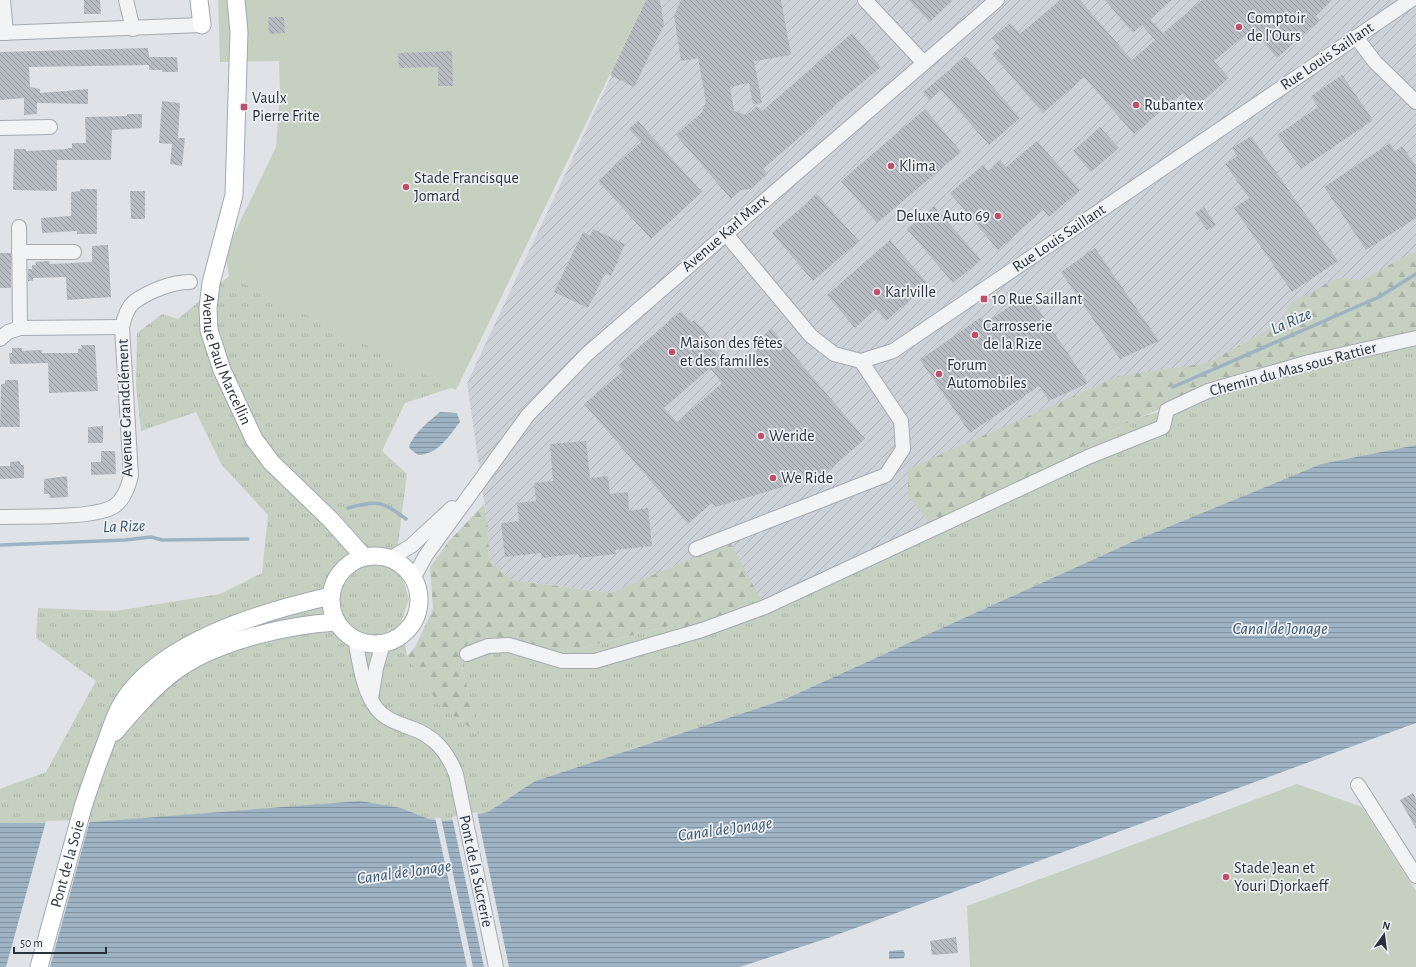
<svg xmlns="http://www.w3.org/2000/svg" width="1416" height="967" font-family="'Alegreya Sans',sans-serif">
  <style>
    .industrial { fill: url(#industrial-furrows) }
    .grass { fill: url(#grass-tufts) }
    .forest { fill: url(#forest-firs) }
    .pitch { fill: #c6d0c1 }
    .water { fill: url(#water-rules) }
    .pier { fill: #dfe3e7 }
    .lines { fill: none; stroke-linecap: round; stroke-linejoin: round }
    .stream { stroke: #9db3c3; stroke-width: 3.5 }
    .building { fill: url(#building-back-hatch); fill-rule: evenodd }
    .minor-casing { stroke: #a5aab0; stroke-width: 16 }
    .major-casing { stroke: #9fa8b1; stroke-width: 19 }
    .minor { stroke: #f1f3f5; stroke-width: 14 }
    .major { stroke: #fff; stroke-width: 17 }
    .poi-dot { fill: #c0506a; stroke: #eef1f4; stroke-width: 1.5 }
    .labels { text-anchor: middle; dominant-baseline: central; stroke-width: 3.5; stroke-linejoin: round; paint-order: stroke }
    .poi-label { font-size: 16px; fill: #29323c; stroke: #eef1f4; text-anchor: start }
    .street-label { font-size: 16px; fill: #29323c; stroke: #eef1f4 }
    .water-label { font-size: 17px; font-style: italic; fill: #38536c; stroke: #eef1f4 }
  </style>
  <defs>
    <pattern id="industrial-furrows" width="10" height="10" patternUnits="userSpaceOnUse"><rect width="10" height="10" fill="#cdd2d8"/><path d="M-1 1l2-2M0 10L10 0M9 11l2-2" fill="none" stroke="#b0b5ba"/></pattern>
    <pattern id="grass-tufts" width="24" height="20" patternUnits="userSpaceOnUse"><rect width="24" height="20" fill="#c6d0c1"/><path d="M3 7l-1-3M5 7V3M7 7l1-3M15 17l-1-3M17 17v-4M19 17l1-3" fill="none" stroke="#aab3a7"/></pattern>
    <pattern id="forest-firs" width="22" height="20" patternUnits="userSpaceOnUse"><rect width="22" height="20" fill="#c6d0c1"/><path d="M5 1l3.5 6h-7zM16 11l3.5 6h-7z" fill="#aab3a7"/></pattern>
    <pattern id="water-rules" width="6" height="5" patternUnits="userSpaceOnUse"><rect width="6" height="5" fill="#9db3c3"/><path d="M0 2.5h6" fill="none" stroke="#8092a0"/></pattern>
    <pattern id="building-back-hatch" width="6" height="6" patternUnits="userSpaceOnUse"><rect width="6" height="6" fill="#b7bcc3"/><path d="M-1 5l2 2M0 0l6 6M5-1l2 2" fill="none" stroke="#9599a0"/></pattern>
  </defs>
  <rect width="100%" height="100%" fill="#dfe3e7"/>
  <polygon class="industrial" points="647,0 1416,0 1416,251 994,477 909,494 936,532 766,608 708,553 610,593 512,580 489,560 488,528 467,383"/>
  <polygon class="grass" points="229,276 454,387 405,403 382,451 407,474 398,544 402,576 409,599 401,622 407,656 478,733 462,666 469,637 562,653 673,625 704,636 1007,500 1029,474 1137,418 1416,338 1416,445 1321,464 1134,541 783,700 535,781 488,812 447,821 429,819 401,808 80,823 0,823 0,789 46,772 96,681 36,638 38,608 115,611 220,594 262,573 268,515 221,464 196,412 141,431 136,386 137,333 162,314 178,319"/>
  <g class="forest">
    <polygon points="1416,251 1416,338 1208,391 1137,418 1029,474 1007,500 936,532 908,495 908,469 1119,376 1207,363 1280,323 1291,303 1336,278 1361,280"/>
    <polygon points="484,504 488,528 489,560 512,580 610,593 730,542 765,607 704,636 673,625 562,653 469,637 462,666 479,734 440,706 407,656 415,647 433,609 430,567 449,541"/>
  </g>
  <g class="pitch">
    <polygon points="218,0 646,0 456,390 229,276 225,253 276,147 280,94 279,61 220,62"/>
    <polygon points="1297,784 1362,807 1416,891 1416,967 970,967 967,906"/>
  </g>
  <g class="water">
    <path d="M440 412 457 413 460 422C448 437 439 454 418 455L410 449 409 446C416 431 428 422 440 412Z"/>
    <polygon points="1416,445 1416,723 828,938 740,967 0,967 0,823 80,823 360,801 401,808 429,819 447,821 488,812 535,781 783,700 1134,541 1321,464"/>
    <polygon points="903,950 905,954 904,958 889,959 889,951"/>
  </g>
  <g class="pier">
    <polygon points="477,812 509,967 484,967 452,817"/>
    <polygon points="435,817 441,818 473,967 467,967"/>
    <polygon points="90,820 50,967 6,967 46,821"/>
  </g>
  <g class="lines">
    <g class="stream">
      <polyline points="1173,387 1379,297 1416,274"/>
      <path d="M348 508C377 500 383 501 406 519"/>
      <polyline points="0,545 125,540 151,537 162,540 248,539"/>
    </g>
  </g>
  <g class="building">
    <polygon points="84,0 100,0 101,14 84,14"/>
    <polygon points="646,0 660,0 664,25 634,87 610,75"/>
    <polygon points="681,0 781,0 791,55 754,61 762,103 753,104 749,83 730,87 734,111 746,115 757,106 762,111 852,33 881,67 816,121 817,122 763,169 768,174 750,189 741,190 731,199 676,135 702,112 706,102 698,58 681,61 674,16"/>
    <polygon points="909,0 953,0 930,22"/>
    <polygon points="1060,0 1080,0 1132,60 1155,40 1142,25 1133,33 1105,0 1172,0 1150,19 1163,33 1202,0 1332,0 1316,16 1320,20 1277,58 1252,29 1214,61 1229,78 1195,108 1183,93 1134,134 1084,77 1043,113 992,54 1000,47 992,38 1010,23 1020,34"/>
    <polygon points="268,17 284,17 285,33 269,34"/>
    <polygon points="148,48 149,57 177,57 178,72 162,72 162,70 149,70 149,65 29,67 30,87 40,89 40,93 88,89 88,104 37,103 37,114 24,115 24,98 0,100 0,52"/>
    <polygon points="452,51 453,86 438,86 438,67 399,68 398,53"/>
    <polygon points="966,56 1020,118 989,145 941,90 929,100 923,92"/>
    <polygon points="1342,75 1373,120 1301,169 1277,135 1318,107 1311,96"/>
    <polygon points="162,101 180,103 178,138 185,138 182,166 170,164 172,144 159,143"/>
    <polygon points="925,109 961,152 877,223 841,181"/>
    <polygon points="127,114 142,114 142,128 112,130 111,160 57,160 57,191 13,190 14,149 26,149 26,151 68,149 68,148 72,148 72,143 86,143 85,117 127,116"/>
    <polygon points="638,121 702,192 651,239 598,181 641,142 629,129"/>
    <polygon points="1100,127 1119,148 1091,172 1073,151"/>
    <polygon points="1251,136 1338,261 1292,292 1234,208 1249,198 1225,164 1237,156 1232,148"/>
    <polygon points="1037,141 1080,190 1049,217 1043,210 998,250 950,193 983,165 988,171 1000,160 1006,167"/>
    <polygon points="1390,143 1395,151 1402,146 1416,166 1416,218 1366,250 1324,187"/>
    <polygon points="80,189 97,189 97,234 77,234 77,231 42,233 41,218 71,216 71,192 80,191"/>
    <polygon points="130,191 145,191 145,219 131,219"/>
    <polygon points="817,194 859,241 813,281 772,233"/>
    <polygon points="934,206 981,260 953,283 907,229"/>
    <polygon points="1204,207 1216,225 1207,230 1195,213"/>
    <polygon points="593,229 625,244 611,276 605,273 588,308 554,292 583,232 590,236"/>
    <polygon points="890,240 928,284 886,321 876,309 855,328 827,295"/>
    <polygon points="108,245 111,297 67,300 66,277 33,278 33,281 28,281 28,269 32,269 32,265 36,265 35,262 49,261 50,264 92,262 92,246"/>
    <polygon points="1095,248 1159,341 1120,359 1061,272"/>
    <rect x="0" y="253" width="11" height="35"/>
    <polygon points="1028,294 1088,383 1049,401 1039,386 970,433 920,360 981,317 985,323"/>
    <path d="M681 311 691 322 694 320 703 329 714 343 711 346 733 370 768 340 764 335 771 328 865 439 823 475 715 507 712 503 688 524 584 404 623 371 618 365ZM710 368 722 383 677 422 664 408Z"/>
    <polygon points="81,345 95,345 98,391 49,393 48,363 10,364 9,353 12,353 12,348 22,348 22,351 42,350 42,353 78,353 78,349 82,348"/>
    <polygon points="5,380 18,380 20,427 0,427 1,384 5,384"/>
    <polygon points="103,426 103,443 88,443 88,427"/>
    <polygon points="586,441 590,478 608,476 610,494 628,492 629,511 648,508 652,546 615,550 616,554 579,558 578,554 542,558 541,553 505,557 501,523 519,521 517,503 536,501 534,483 553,481 550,444"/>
    <polygon points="101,451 115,451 116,474 91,475 91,462 101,462"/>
    <polygon points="20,461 21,465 24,465 24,478 0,479 0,466 10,466 10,462"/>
    <polygon points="67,476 68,497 50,498 49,494 44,494 44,479"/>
    <polygon points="1413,793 1416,799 1416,829 1400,800"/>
    <polygon points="956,937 958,953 932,955 930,941"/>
  </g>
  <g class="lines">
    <g class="minor-casing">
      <g id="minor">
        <polyline points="3,0 6,33"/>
        <polyline points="126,0 133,29"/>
        <polyline points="865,0 923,62"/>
        <polyline points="0,33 202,25"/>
        <polyline points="1356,37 1375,62 1416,102"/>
        <polyline points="0,128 50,127"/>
        <polyline points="19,227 20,328"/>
        <polyline points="725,233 811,336 834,354 861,361 893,351 1411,0"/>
        <polyline points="19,252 74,252"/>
        <polyline points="0,339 8,332 20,328 122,327"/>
        <path d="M0 517C28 516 90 519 113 507 124 500 128 487 131 476L122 327C124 318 127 308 134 302 149 291 172 282 190 282"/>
        <polyline points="696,549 886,475 903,449 901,421 861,361"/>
        <polyline points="391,558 411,546 452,508"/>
        <polyline points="414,577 426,555 528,415 587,354 997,0"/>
        <path d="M355 640C360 662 362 690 377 709 386 720 398 723 411 728 435 736 447 752 456 774L496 967"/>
        <polyline points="467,654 488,646 509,645 562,661 595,661 702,630 765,607 1088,457 1163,427 1167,410 1208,391 1309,362 1416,338"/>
        <polyline points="371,699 376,668 383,644"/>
        <polyline points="1358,785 1416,876"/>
      </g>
    </g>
    <g class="major-casing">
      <g id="major">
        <polyline points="199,0 202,25"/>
        <path id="s1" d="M236 0 239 32 234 195 211 283 208 308 209 330 222 370 254 439 271 462 331 520 364 557"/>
        <circle cx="375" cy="600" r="44"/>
        <path d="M115 732C132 712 149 692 170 675 210 642 286 625 337 622"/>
        <path id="s2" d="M39 967 83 807C90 785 98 763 106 742 111 729 114 717 121 705 158 642 264 611 331 596"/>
      </g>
    </g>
    <use href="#minor" class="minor"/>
    <use href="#major" class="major"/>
  </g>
  <g class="poi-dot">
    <circle cx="1239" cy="27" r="4"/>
    <circle cx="1136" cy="105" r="4"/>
    <rect x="240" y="103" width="8" height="8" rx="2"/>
    <circle cx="891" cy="166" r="4"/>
    <circle cx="406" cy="187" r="4"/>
    <circle cx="998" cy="216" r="4"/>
    <circle cx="877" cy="292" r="4"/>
    <rect x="980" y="295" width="8" height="8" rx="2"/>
    <circle cx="975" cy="335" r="4"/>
    <circle cx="672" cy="352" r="4"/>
    <circle cx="939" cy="374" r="4"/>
    <circle cx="761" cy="436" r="4"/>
    <circle cx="773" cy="478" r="4"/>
    <circle cx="1226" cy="877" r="4"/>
  </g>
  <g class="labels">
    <g class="poi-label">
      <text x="1247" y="18">Comptoir<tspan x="1247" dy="18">de l'Ours</tspan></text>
      <text x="252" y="98">Vaulx<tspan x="252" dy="18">Pierre Frite</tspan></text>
      <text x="1144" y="105">Rubantex</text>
      <text x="899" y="166">Klima</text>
      <text x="414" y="178">Stade Francisque<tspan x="414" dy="18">Jomard</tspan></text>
      <text x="990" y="216" text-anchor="end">Deluxe Auto 69</text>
      <text x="885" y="292">Karlville</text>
      <text x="992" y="299">10 Rue Saillant</text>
      <text x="983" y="326">Carrosserie<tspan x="983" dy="18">de la Rize</tspan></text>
      <text x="680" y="343">Maison des fêtes<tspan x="680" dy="18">et des familles</tspan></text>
      <text x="947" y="365">Forum<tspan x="947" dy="18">Automobiles</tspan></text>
      <text x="769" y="436">Weride</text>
      <text x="781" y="478">We Ride</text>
      <text x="1234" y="868">Stade Jean et<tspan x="1234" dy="18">Youri Djorkaeff</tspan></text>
    </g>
    <g class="street-label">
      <text transform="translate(1327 56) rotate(-34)">Rue Louis Saillant</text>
      <text transform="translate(725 233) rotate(-41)">Avenue Karl Marx</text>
      <text transform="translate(1059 238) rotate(-34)">Rue Louis Saillant</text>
      <text stroke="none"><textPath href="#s1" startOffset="366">Avenue Paul Marcellin</textPath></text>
      <text transform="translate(1293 369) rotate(-15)">Chemin du Mas sous Rattier</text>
      <text transform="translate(125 408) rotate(-92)">Avenue Grandclément</text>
      <text stroke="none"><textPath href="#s2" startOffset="107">Pont de la Soie</textPath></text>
      <text transform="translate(476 871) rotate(78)">Pont de la Sucrerie</text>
    </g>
    <g class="water-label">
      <text transform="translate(1291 321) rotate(-24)">La Rize</text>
      <text transform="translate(124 526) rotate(-2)">La Rize</text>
      <text x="1280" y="628">Canal de Jonage</text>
      <text transform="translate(725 829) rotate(-8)">Canal de Jonage</text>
      <text transform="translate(404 872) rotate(-8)">Canal de Jonage</text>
    </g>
  </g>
  <g transform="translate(1384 935) rotate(14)" stroke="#eef1f4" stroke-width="3" paint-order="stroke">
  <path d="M0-3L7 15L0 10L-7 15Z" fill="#29323c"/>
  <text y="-6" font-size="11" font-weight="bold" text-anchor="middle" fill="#29323c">N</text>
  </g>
  <path d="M14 947v6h92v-6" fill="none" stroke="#29323c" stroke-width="2"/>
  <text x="20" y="947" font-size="12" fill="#29323c" stroke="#eef1f4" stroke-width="3" paint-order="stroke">50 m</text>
</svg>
